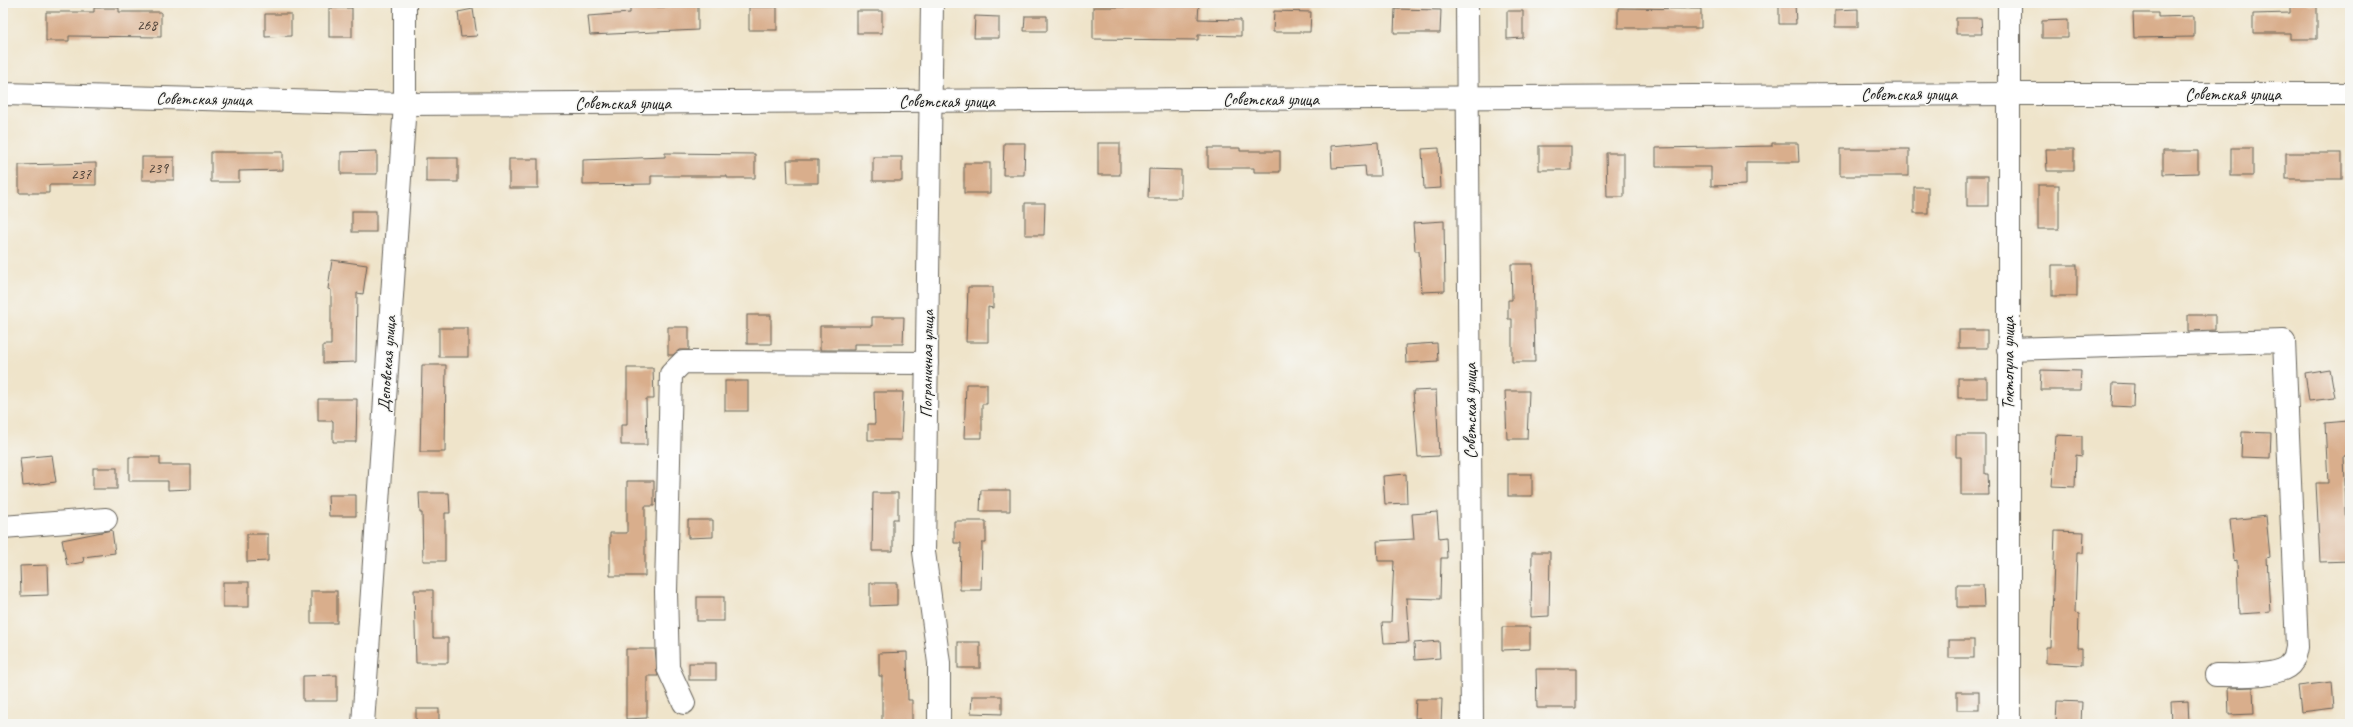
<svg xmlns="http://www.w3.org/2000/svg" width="2353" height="727" font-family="Caveat,sans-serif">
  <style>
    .building { fill: #d9ae8c }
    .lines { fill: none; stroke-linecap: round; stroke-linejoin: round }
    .street-casing { stroke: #666259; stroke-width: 24 }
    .street { stroke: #fff; stroke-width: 22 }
    .labels { text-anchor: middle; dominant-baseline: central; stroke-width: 3; stroke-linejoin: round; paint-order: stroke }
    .number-label { font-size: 15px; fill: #4b4038 }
    .street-label { font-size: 17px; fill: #1c1c1c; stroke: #f6f6f2 }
  </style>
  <rect width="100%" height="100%" fill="#f6f6f2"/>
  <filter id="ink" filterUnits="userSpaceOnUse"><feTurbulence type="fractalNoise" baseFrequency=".025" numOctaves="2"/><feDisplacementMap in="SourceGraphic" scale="8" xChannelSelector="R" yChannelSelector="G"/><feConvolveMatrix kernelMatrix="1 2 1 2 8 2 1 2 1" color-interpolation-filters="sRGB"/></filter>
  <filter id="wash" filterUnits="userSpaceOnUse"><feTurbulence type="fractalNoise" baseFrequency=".012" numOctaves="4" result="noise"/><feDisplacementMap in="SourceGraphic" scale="16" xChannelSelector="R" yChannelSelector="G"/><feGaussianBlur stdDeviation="0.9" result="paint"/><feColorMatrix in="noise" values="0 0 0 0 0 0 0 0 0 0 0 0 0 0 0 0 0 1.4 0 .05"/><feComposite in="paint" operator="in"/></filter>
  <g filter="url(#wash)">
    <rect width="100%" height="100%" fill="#efe4ca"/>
    <g id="blocks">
      <g class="building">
        <polygon points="1139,3 1199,3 1198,19 1241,20 1241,36 1198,35 1198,40 1093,39 1093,7 1139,7"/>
        <polygon points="1779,3 1795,3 1796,24 1779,24"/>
        <polygon points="2290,3 2317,3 2317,39 2290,39 2290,33 2253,33 2253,14 2290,13"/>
        <polygon points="671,4 698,4 698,30 590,35 588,16 630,13 630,7 672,7"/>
        <rect x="749" y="7" width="28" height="23"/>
        <polygon points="94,8 119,8 119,12 161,12 161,37 69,36 69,41 46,41 46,12 94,12"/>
        <rect x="329" y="8" width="23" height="29"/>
        <polygon points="1618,8 1701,9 1701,28 1618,28"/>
        <polygon points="473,9 477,36 461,37 458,12"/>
        <polygon points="1395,9 1441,10 1440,33 1394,33"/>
        <polygon points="1858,9 1858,27 1835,27 1835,10"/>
        <rect x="857" y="11" width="25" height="22"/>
        <polygon points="1274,11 1311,12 1310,32 1273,32"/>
        <polygon points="1507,11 1523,11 1523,38 1507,39"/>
        <polygon points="2133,13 2158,13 2158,17 2194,16 2194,37 2134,38"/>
        <polygon points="265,14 291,14 291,36 265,37"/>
        <polygon points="975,16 999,17 999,38 974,38"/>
        <polygon points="1025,16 1047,16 1047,31 1024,31"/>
        <polygon points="1956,18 1981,18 1982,34 1956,34"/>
        <polygon points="2068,20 2068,38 2042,38 2042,21"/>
        <polygon points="1378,142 1380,176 1366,176 1365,166 1332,168 1331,146"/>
        <polygon points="1004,143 1025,143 1024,175 1003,175"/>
        <rect x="1098" y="143" width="22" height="32"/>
        <polygon points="1772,143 1798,143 1799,162 1746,162 1746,185 1711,186 1711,167 1656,167 1656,148 1772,146"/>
        <rect x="1539" y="146" width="32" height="24"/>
        <polygon points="1208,148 1240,148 1240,151 1280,151 1280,172 1254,172 1254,168 1208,168"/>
        <polygon points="1439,148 1441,188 1424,189 1422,149"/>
        <rect x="2231" y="148" width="22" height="28"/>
        <rect x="1840" y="149" width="69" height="27"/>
        <polygon points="2046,149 2074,149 2074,171 2047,171"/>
        <polygon points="377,151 377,174 341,174 341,152"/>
        <polygon points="2163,151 2198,151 2198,173 2163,174"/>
        <polygon points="211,152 283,152 283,170 239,171 239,182 211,182"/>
        <polygon points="665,153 755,154 755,178 727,178 727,176 651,176 651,184 583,185 583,160 665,157"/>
        <polygon points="1606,153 1624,153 1624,197 1607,197"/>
        <rect x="2286" y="153" width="56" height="26"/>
        <rect x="142" y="157" width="32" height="23"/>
        <rect x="873" y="157" width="29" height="24"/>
        <rect x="426" y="158" width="32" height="24"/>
        <rect x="509" y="159" width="29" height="29"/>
        <polygon points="787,160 818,160 818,183 788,183"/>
        <polygon points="96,163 96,185 49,185 49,193 19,193 19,165"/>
        <rect x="964" y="163" width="26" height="30"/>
        <polygon points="1149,169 1181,170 1181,198 1148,198"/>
        <rect x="1967" y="176" width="21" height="30"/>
        <rect x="2038" y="185" width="21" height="44"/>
        <rect x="1914" y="187" width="14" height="26"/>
        <polygon points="1025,203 1045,203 1044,235 1025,235"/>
        <rect x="352" y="211" width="24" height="21"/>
        <polygon points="1444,221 1445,291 1422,292 1419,251 1415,251 1413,223"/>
        <polygon points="332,260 367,265 363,294 357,293 356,362 323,363 323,345 331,345 331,290 328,289"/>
        <polygon points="1511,264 1533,264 1535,362 1512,362 1512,319 1508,319 1508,300 1512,300"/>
        <rect x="2052" y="265" width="25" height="31"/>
        <polygon points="968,287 993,287 993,308 988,307 988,342 966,342"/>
        <rect x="747" y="315" width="24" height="29"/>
        <polygon points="2188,315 2215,315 2215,330 2188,331"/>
        <polygon points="872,317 904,317 903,344 854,344 854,350 820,350 820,326 872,326"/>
        <polygon points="668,327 689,327 689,350 679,350 673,355 668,355"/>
        <rect x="439" y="328" width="29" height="29"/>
        <rect x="1959" y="330" width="28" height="18"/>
        <polygon points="1437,343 1438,361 1406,363 1405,345"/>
        <polygon points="422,365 446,365 445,452 420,452"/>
        <polygon points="627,368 653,368 654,399 646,399 647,445 621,445 621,425 627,425"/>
        <polygon points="2330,369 2335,398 2309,401 2305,373"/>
        <polygon points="2041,370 2081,371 2080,390 2040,390"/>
        <rect x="1958" y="378" width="29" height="20"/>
        <rect x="725" y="381" width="23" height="30"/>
        <polygon points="2113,383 2134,384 2133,407 2112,406"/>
        <polygon points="966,384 987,384 987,404 982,404 982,438 964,438"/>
        <polygon points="1436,390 1439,456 1418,457 1413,391"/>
        <polygon points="1505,391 1529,391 1527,439 1507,439"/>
        <polygon points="874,392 903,392 901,440 868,440 868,424 875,424"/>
        <polygon points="318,399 357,399 356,442 333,442 333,421 318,421"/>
        <polygon points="2348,421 2350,456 2344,457 2347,533 2350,532 2350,561 2320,562 2316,483 2328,483 2325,423"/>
        <polygon points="2242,432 2271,433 2270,458 2241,457"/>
        <polygon points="1956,435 1985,435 1985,474 1988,474 1989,495 1961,495 1961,457 1956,457"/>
        <polygon points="2056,435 2082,436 2082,456 2076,455 2075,487 2052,486"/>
        <polygon points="52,455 56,482 23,486 20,458"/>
        <polygon points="129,457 160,457 160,465 191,465 191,489 168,490 168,481 129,481"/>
        <rect x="93" y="468" width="24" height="21"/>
        <polygon points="1406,474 1407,503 1385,504 1383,476"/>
        <rect x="1508" y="474" width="24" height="22"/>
        <polygon points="627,481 654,481 654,506 645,506 645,576 610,576 610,533 627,533"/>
        <polygon points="981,490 1010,490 1010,511 980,511"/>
        <polygon points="419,493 449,493 450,513 445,513 445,561 423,561 422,513 420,513"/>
        <polygon points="873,493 898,493 898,519 893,519 893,551 872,551"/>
        <polygon points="328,495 356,495 356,516 329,516"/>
        <polygon points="1437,512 1439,538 1446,537 1447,558 1441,558 1440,599 1406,598 1409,642 1384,643 1382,622 1391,622 1394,561 1378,561 1377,541 1414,539 1412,514"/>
        <polygon points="2266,516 2270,557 2267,558 2270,612 2239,614 2237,560 2234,561 2230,520"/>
        <polygon points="688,520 713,520 713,537 688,538"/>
        <polygon points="954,521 986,521 986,543 982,543 981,590 960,590 961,543 954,543"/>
        <polygon points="112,530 115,553 83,557 84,562 67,565 62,540"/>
        <polygon points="2055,531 2084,532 2083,553 2077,553 2075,613 2079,614 2078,648 2082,648 2082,665 2046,663 2046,647 2051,647"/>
        <polygon points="247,534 268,534 268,561 247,562"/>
        <polygon points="1532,552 1550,552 1549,616 1531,617"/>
        <polygon points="47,565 48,595 21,596 20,566"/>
        <rect x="223" y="582" width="26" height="25"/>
        <polygon points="870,583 897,583 897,605 870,606"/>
        <polygon points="1957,585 1983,585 1984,607 1957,607"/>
        <polygon points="414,590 433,590 433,638 448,638 448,663 416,663"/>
        <rect x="311" y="591" width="26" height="32"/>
        <rect x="697" y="597" width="27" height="24"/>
        <polygon points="1502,627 1530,627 1530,649 1502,650"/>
        <rect x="1949" y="640" width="25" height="18"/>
        <polygon points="1439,641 1440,658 1415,660 1414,643"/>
        <rect x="958" y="642" width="22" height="26"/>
        <polygon points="626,649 655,649 658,676 647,676 647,718 626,719"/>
        <polygon points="907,652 908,700 912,700 912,723 882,724 882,676 879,676 879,653"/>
        <rect x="689" y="663" width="27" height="17"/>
        <polygon points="1536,669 1576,669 1576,708 1537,708"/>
        <polygon points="337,675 337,701 303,701 303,676"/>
        <polygon points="2332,682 2334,708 2301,712 2298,686"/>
        <polygon points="2253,687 2254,714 2229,715 2228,688"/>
        <rect x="1957" y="692" width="22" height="18"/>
        <polygon points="972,696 1002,696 1002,714 971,713"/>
        <polygon points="1416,699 1442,699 1441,724 1419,724 1420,718 1415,718"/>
        <polygon points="2057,701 2082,702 2081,724 2056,724"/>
        <polygon points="2188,701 2189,724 2172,724 2171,702"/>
        <rect x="416" y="709" width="23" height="15"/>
      </g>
    </g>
  </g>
  <g filter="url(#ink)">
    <use href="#blocks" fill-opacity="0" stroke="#666259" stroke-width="1"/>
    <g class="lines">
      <g class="street-casing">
        <g id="street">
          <polyline points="932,3 924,552 939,663 939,724"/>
          <polyline points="1467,3 1472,724"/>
          <polyline points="2009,3 2009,724"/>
          <polyline points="3,94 405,104 2009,94 2350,94"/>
          <path d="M2008 349 2284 341 2297 647C2296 652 2295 659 2292 662 2283 678 2233 675 2216 675"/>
          <polyline points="3,527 106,519"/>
          <polyline points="684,703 668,668 666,592 671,374 683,362 927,363"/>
          <polyline points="363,724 405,104 405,3"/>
        </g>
      </g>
      <use href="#street" class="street"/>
    </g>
  </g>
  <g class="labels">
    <g class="number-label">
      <text x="147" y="25">268</text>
      <text x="158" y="168">239</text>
      <text x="81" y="174">237</text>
    </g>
    <g class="street-label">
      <text x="1909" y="94">Советская улица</text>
      <text x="2233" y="94">Советская улица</text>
      <text transform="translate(204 99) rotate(1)">Советская улица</text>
      <text x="1271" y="99">Советская улица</text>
      <text x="947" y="101">Советская улица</text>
      <text x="623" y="103">Советская улица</text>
      <text transform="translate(2008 363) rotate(-90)">Токтогула улица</text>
      <text transform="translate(387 364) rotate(-86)">Деповская улица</text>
      <text transform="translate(927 364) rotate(-89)">Пограничная улица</text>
      <text transform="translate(1470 411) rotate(-90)">Советская улица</text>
    </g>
  </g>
  <rect width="2353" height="727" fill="none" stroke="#f6f6f2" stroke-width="16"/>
</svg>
